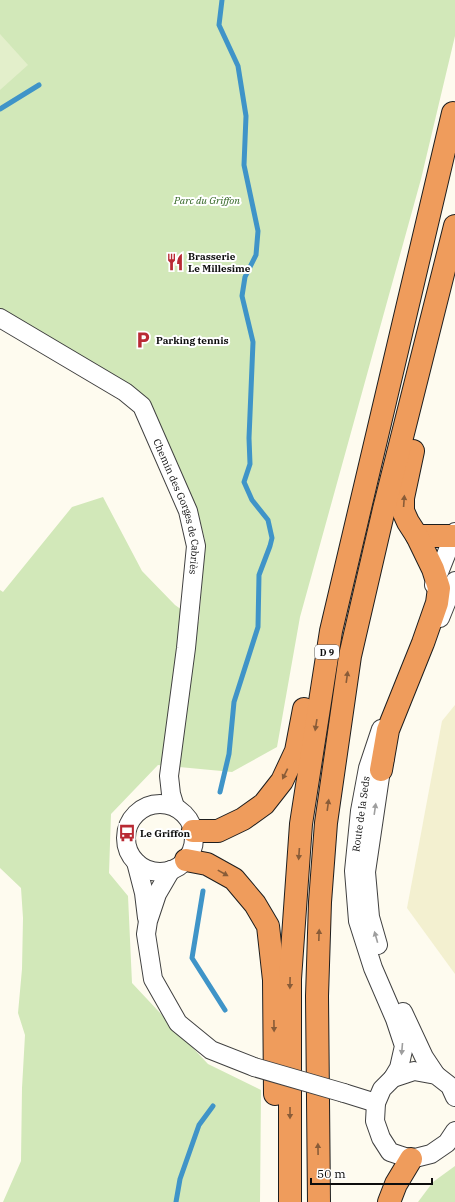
<svg xmlns="http://www.w3.org/2000/svg" width="455" height="1202" font-family="'IBM Plex Serif',serif">
  <style>
    .farmland { fill: #f3f0d0 }
    .green { fill: #d2e8b9 }
    .pitch { fill: #e3efcb }
    .lines { fill: none; stroke-linecap: round; stroke-linejoin: round }
    .stream { stroke: #3f94c8; stroke-width: 5 }
    .street-casing { stroke: #404040; stroke-width: 20 }
    .highway-casing { stroke: #1e1e1e; stroke-width: 24 }
    .street { stroke: #fff; stroke-width: 18 }
    .highway { stroke: #ef9c5c; stroke-width: 22 }
    .street-bridge-casing { stroke: #404040; stroke-width: 20; stroke-linecap: butt }
    .street-bridge { stroke: #fff; stroke-width: 18 }
    .oneway { fill: #895c38 }
    .oneway2 { fill: #9e9e9e }
    .labels { text-anchor: middle; dominant-baseline: central; stroke-width: 4; stroke-linejoin: round; paint-order: stroke }
    .shield { fill: #fff; stroke: #565656; stroke-width: 1 }
    .shield-label { font-size: 9px; font-weight: bold; fill: #0d0d0d }
    .park-label { font-size: 10px; font-style: italic; fill: #2f6320; stroke: #fff }
    .poi-label { font-size: 10px; font-weight: bold; fill: #0d0d0d; stroke: #fff; text-anchor: start }
    .street-label { font-size: 10px; fill: #0d0d0d; stroke: #fff }
  </style>
  <rect width="100%" height="100%" fill="#fefbef"/>
  <polygon class="farmland" points="455,705 455,974 407,908 442,721"/>
  <g class="green">
    <polygon points="0,0 455,0 455,36 421,179 300,617 277,747 232,772 158,765 111,814 109,873 128,896 132,983 208,1064 261,1090 260,1202 3,1202 21,1161 22,1088 25,1035 18,1013 22,969 23,918 21,888 0,868 0,590 3,592 72,507 103,497 142,571 175,605 199,622 205,540 199,517 150,404 0,311"/>
    <polygon points="455,1166 455,1202 418,1202 433,1182"/>
  </g>
  <polygon class="pitch" points="0,34 28,65 0,90"/>
  <g class="lines">
    <g class="stream">
      <polyline points="0,109 39,85"/>
      <polyline points="220,792 229,754 234,702 258,627 259,575 270,546 272,538 268,520 252,500 244,482 250,464 249,438 253,342 242,296 245,277 256,255 258,231 244,165 246,116 238,66 219,25 222,0"/>
      <polyline points="203,891 192,958 225,1010"/>
      <polyline points="176,1202 180,1179 199,1125 213,1106"/>
    </g>
    <g class="street-casing">
      <g id="street">
        <path id="s1" d="M0 318 125 392 142 406 188 511 196 546 186 648 169 776 171 794 175 807"/>
        <polyline points="434,585 455,532"/>
        <polyline points="440,618 455,581"/>
        <polyline points="381,729 368,768 360,811 354,871 358,921 373,968 395,1019 404,1046 399,1068 393,1078"/>
        <circle cx="160" cy="838" r="34"/>
        <polyline points="136,862 144,893 147,918"/>
        <polyline points="171,870 157,894 148,921 146,934 153,979 178,1023 211,1050 254,1067"/>
        <polyline points="378,945 370,917 366,872 381,770 385,758"/>
        <polyline points="403,1012 424,1057 436,1075"/>
        <polyline points="344,1093 376,1103"/>
        <polyline points="455,1097 450,1086 436,1075 414,1071 393,1078 382,1089 376,1103 375,1121 381,1138 390,1152 411,1159 431,1154 447,1143 455,1131"/>
      </g>
    </g>
    <g class="highway-casing">
      <g id="highway">
        <polyline points="417,536 455,536"/>
        <polyline points="381,770 388,730 423,643 437,603 439,588 433,569 417,536 408,522 403,511 403,498 413,451"/>
        <polyline points="193,831 218,831 243,819 264,804 282,781 296,751 304,709"/>
        <polyline points="186,860 207,864 234,879 255,904 268,926 274,980 275,1094"/>
        <polyline points="290,1202 290,979 301,824 331,631 453,113"/>
        <polyline points="319,1202 317,996 320,902 326,823 350,656 384,509 455,226"/>
        <polyline points="389,1202 396,1184 411,1159"/>
      </g>
    </g>
    <use href="#street" class="street"/>
    <use href="#highway" class="highway"/>
    <g class="street-bridge-casing">
      <polyline id="street-bridge" points="254,1067 344,1093"/>
    </g>
    <use href="#street-bridge" class="street-bridge"/>
  </g>
  <defs><path id="oneway-solid" d="M-6-.8H1V-3.2L6.5 0L1 3.2V.8H-6Z"/></defs>
  <g class="oneway">
    <use href="#oneway-solid" transform="translate(404 501) rotate(-86)"/>
    <use href="#oneway-solid" transform="translate(347 677) rotate(-82)"/>
    <use href="#oneway-solid" transform="translate(316 725) rotate(99)"/>
    <use href="#oneway-solid" transform="translate(285 774) rotate(116)"/>
    <use href="#oneway-solid" transform="translate(328 805) rotate(-82)"/>
    <use href="#oneway-solid" transform="translate(299 854) rotate(94)"/>
    <use href="#oneway-solid" transform="translate(223 873) rotate(29)"/>
    <use href="#oneway-solid" transform="translate(319 935) rotate(-88)"/>
    <use href="#oneway-solid" transform="translate(290 983) rotate(91)"/>
    <use href="#oneway-solid" transform="translate(274 1026) rotate(89)"/>
    <use href="#oneway-solid" transform="translate(290 1113) rotate(90)"/>
    <use href="#oneway-solid" transform="translate(318 1149) rotate(-91)"/>
  </g>
  <g class="oneway2">
    <use href="#oneway-solid" transform="translate(375 809) rotate(-82)"/>
    <use href="#oneway-solid" transform="translate(376 937) rotate(-106)"/>
    <use href="#oneway-solid" transform="translate(402 1049) rotate(95)"/>
  </g>
  <defs>
    <g id="restaurant-bare" transform="scale(1.38)"><path d="M-5-6h1v4h1v-4h1v4h1v-4h1v5L-1.5 .5V6h-2V.5L-5-1ZM5-6V6H3V1.5H1.5Q1.5-4 5-6Z" fill="#b92a34" stroke="#fff" stroke-width="2.5" paint-order="stroke"/></g>
    <g id="parking-bare" transform="scale(1.38)"><path d="M-3.5-5.5H1a3.5 3.5 0 0 1 0 7H-1V5.5H-3.5ZM-1-3.4V-.6H.8a1.4 1.4 0 0 0 0-2.8Z" fill="#b92a34" stroke="#fff" stroke-width="2.5" paint-order="stroke"/></g>
    <g id="bus-bare" transform="scale(1.38)"><path d="M-5-6H5V4H4V6H2V4H-2V6H-4V4H-5ZM-3.5-4V0h7V-4ZM-3.5 1.2v1.5H-2V1.2ZM2 1.2v1.5H3.5V1.2Z" fill="#b92a34" stroke="#fff" stroke-width="2.5" paint-order="stroke"/></g>
  </defs>
  <g fill-rule="evenodd">
    <use href="#restaurant-bare" x="175" y="262"/>
    <use href="#parking-bare" x="143" y="340"/>
    <use href="#bus-bare" x="127" y="833"/>
  </g>
  <g class="labels">
    <rect class="shield" x="315" y="645" width="24" height="14" rx="3"/>
    <g class="shield-label">
      <text x="327" y="652">D 9</text>
    </g>
    <g class="park-label">
      <text x="207" y="200">Parc du Griffon</text>
    </g>
    <g class="poi-label">
      <text x="188" y="256">Brasserie<tspan x="188" dy="12">Le Millesime</tspan></text>
      <text x="156" y="340">Parking tennis</text>
      <text x="140" y="833">Le Griffon</text>
    </g>
    <g class="street-label">
      <text stroke="none"><textPath href="#s1" startOffset="275">Chemin des Gorges de Cabriès</textPath></text>
      <text transform="translate(361 814) rotate(-82)">Route de la Seds</text>
    </g>
  </g>
  <path d="M311 1178v6h121v-6" fill="none" stroke="#0d0d0d" stroke-width="2"/>
  <text x="317" y="1178" font-size="12" fill="#0d0d0d" stroke="#ffffff" stroke-width="3" paint-order="stroke">50 m</text>
</svg>
